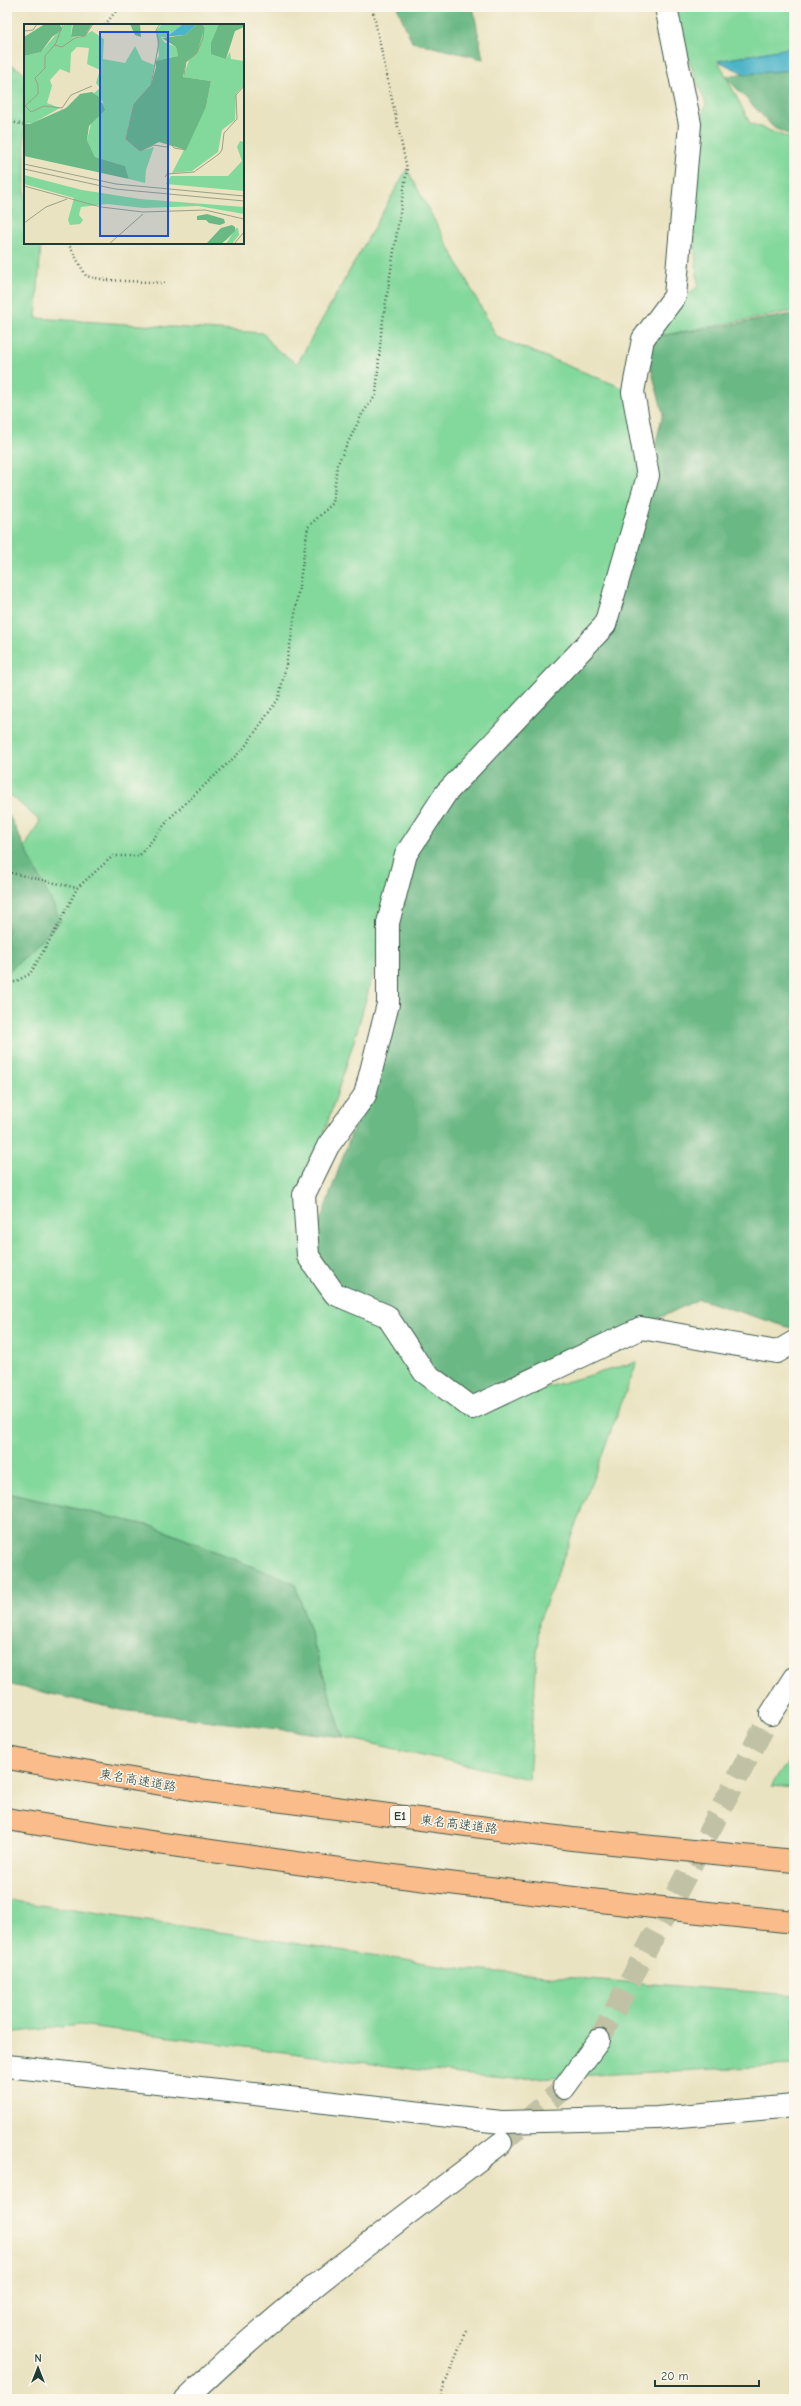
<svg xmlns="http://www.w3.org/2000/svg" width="801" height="2406" font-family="'Comic Neue','Klee One',sans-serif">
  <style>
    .green { fill: #83d89c; stroke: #518a68 }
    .forest { fill: #6ab884; stroke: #447a5c }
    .water { fill: #4bb4c9; stroke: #35787e }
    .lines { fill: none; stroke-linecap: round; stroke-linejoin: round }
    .minor-tunnel { stroke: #c1c2a5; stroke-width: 22; stroke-dasharray: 22 11; stroke-linecap: butt }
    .minor-casing { stroke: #3d5649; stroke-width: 24 }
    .tertiary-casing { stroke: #3d5649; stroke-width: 24 }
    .motorway-casing { stroke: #3d5649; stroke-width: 24 }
    .path { stroke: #3d5649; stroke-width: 2.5; stroke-dasharray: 1 3; stroke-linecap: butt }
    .minor { stroke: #fff; stroke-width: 22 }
    .tertiary { stroke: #fff; stroke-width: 22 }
    .motorway { stroke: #f9bc8a; stroke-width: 22 }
    .labels { text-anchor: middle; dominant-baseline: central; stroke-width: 3; stroke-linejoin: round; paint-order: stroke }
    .shield { fill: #fbf7ec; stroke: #61756b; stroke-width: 1 }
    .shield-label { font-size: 12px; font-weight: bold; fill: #1f3d34 }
    .street-label { font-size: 13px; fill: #1f3d34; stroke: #fbf7ec }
    .inset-road { fill: none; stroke: #99a189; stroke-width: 1 }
    .view { fill: #1d4ed8; fill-opacity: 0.15; stroke: #1d4ed8; stroke-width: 2 }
    .inset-edge { fill: none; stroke: #1f3d34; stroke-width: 2 }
  </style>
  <rect width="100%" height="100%" fill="#fbf7ec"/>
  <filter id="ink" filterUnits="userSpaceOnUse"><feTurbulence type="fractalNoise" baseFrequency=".025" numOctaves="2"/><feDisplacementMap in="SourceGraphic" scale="8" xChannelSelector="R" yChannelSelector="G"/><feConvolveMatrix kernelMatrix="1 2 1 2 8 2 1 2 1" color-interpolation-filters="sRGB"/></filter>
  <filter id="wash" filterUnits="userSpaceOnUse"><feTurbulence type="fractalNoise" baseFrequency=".012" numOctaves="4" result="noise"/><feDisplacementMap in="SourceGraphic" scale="16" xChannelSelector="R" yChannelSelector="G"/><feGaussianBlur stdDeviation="0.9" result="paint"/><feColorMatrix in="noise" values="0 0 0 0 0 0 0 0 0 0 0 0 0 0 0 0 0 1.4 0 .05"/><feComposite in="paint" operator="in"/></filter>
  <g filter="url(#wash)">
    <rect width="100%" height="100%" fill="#eae3c1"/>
    <g class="green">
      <polygon points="668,7 794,7 794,47 718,61 750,123 794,140 794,311 643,339 698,286 687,156 706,104"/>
      <polygon points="7,62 25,73 25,243 41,243 36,318 263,333 276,349 297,364 407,169 497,337 633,392 648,476 587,644 388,923 354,1041 304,1195 359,1304 472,1408 637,1362 539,1622 529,1779 343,1737 295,1584 155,1527 7,1493 7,878 40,821 7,792"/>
      <polygon points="794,1753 794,1788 771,1786"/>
      <polygon points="7,1900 472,1970 794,1995 794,2065 514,2079 419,2070 80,2025 7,2033"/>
    </g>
    <g class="forest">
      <polygon points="397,7 473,7 483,59 412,42"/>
      <polygon points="794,70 794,137 774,128 725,76"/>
      <polygon points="794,314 794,1329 699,1299 472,1408 308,1256 365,1095 406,854 605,625 648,476 663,413 643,339"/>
      <polygon points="7,811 61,921 7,973"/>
      <polygon points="7,1493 155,1527 295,1584 343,1737 122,1710 7,1684"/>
    </g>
    <polygon class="water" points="794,47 794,70 745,74 718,61"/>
  </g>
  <g filter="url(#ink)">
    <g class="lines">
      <g class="minor-tunnel">
        <polyline points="599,2040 771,1714"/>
        <polyline points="501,2143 564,2088"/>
      </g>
      <g class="minor-casing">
        <g id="minor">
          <polyline points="666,7 690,124 675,296 643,339 633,392 648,476 605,625 446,793 406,854 388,923 388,1004 365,1095 328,1146 304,1195 308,1256 335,1294 387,1316 424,1372 472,1408 641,1328 777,1352 794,1342"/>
          <polyline points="771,1714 794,1678"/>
          <polyline points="564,2088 599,2040"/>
          <path d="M186 2399C283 2304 394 2225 501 2143"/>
        </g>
      </g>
      <g class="tertiary-casing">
        <polyline id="tertiary" points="7,2066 501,2122 657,2118 794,2106"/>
      </g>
      <g class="motorway-casing">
        <g id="motorway">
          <polyline points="7,1758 191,1789 572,1839 794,1861"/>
          <path d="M7 1819C268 1863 531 1895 794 1922"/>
        </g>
      </g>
      <g class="path">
        <polyline points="105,25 119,7"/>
        <polyline points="7,121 25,125"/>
        <polyline points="68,243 86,276 106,280 167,283"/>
        <polyline points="7,872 77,888"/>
        <polyline points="7,986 30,974 61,921 77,888 113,856 139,856 171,817 244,748 279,698 291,640 308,527 333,503 337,465 362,414 376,395 381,333 407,169 372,7"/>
        <polyline points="439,2399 467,2329"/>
      </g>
      <use href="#minor" class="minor"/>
      <use href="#tertiary" class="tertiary"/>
      <use href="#motorway" class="motorway"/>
    </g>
  </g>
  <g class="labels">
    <rect class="shield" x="390" y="1806" width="20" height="20" rx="3"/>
    <g class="shield-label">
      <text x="400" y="1816">E1</text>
    </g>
    <g class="street-label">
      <text transform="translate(138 1780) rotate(10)">東名高速道路</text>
      <text transform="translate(459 1824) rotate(7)">東名高速道路</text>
    </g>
  </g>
  <g transform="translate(24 24)">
    <rect width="220" height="220" fill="#eae3c1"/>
    <path d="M41 0H48L47 13 55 14 68 7 80 15 79 35 101 39 111 22 118 36 130 41 116 127 130 123 122 146 121 159 105 155 101 142 71 133 63 116 67 100 79 78 70 69 76 64 72 59 76 46 63 40 65 24 53 23 47 29 46 49 36 45 26 56 28 62 23 79 36 84 9 99 0 100V32L17 28ZM138 0H159L145 11 137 13 140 18 152 23 154 32 131 37 135 32 132 7ZM178 0H195L202 35 206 28 207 35 220 37V61L212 70 211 96 198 106 194 128 168 147 148 149 182 83 187 57 159 53ZM216 117 220 118V167L142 160 147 152H204L218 137 213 123ZM0 151 58 166 116 175 220 183V190L174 182 120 184 83 180 57 183 55 191 59 196 56 200 46 201 44 196 50 174 0 160ZM212 204H214L215 211 208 220H202Z" fill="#83d89c"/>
    <path d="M21 0H36L38 6 28 13 17 28 0 32V13ZM49 0H68L61 12 47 13ZM106 0H116L117 13 111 11ZM195 0H220V3L211 7 202 35 187 30V19ZM172 1H178L180 4 173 29 162 38 159 53 187 57 182 83 162 126 135 118 116 127 102 115 110 80 127 61 132 43 131 37 154 32 152 23 138 14 161 11ZM68 68 75 73 81 86 65 102 63 116 71 133 101 142 105 155 0 132V100H6L42 84 56 70ZM183 190 200 195 201 199 196 201 185 199 182 196H173V192ZM208 201 211 203V207L202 216 197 220H182L197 204Z" fill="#6ab884"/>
    <path d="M159 0 178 1H172L161 11 137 13 145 11Z" fill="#4bb4c9"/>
    <path class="inset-road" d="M136 0 132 6 135 18 127 61 110 80 102 115 116 127 130 121 142 123 147 120 150 124 162 126M0 7 9 6 13 0M30 21 38 23 51 14 61 12 69 0M160 51 162 38 173 29 179 14 180 4 178 0M1 82 7 88 20 82 38 84 47 71 68 62M0 83 14 70V61L11 54 21 44V32L32 19 39 0M0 140 92 160 220 172M0 145 91 165 220 177M141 153 143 150 170 148 195 130 198 126 200 109 213 95 212 71 220 62M0 162 77 183 119 188 181 186 220 195M0 199 22 183 43 175M85 220 119 190M210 220 220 208"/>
    <path class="view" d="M76 8H144V212H76Z"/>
    <rect width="220" height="220" class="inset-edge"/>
  </g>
  <rect width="801" height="2406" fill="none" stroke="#fbf7ec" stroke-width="24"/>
  <g transform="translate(38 2368)" stroke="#fbf7ec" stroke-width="3" paint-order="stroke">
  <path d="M0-3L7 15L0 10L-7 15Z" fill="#1f3d34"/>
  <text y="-6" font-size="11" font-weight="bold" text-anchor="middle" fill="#1f3d34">N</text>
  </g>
  <path d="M655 2380v6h104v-6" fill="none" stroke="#1f3d34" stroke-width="2"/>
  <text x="661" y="2380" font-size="12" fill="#1f3d34" stroke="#fbf7ec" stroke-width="3" paint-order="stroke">20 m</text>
</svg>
